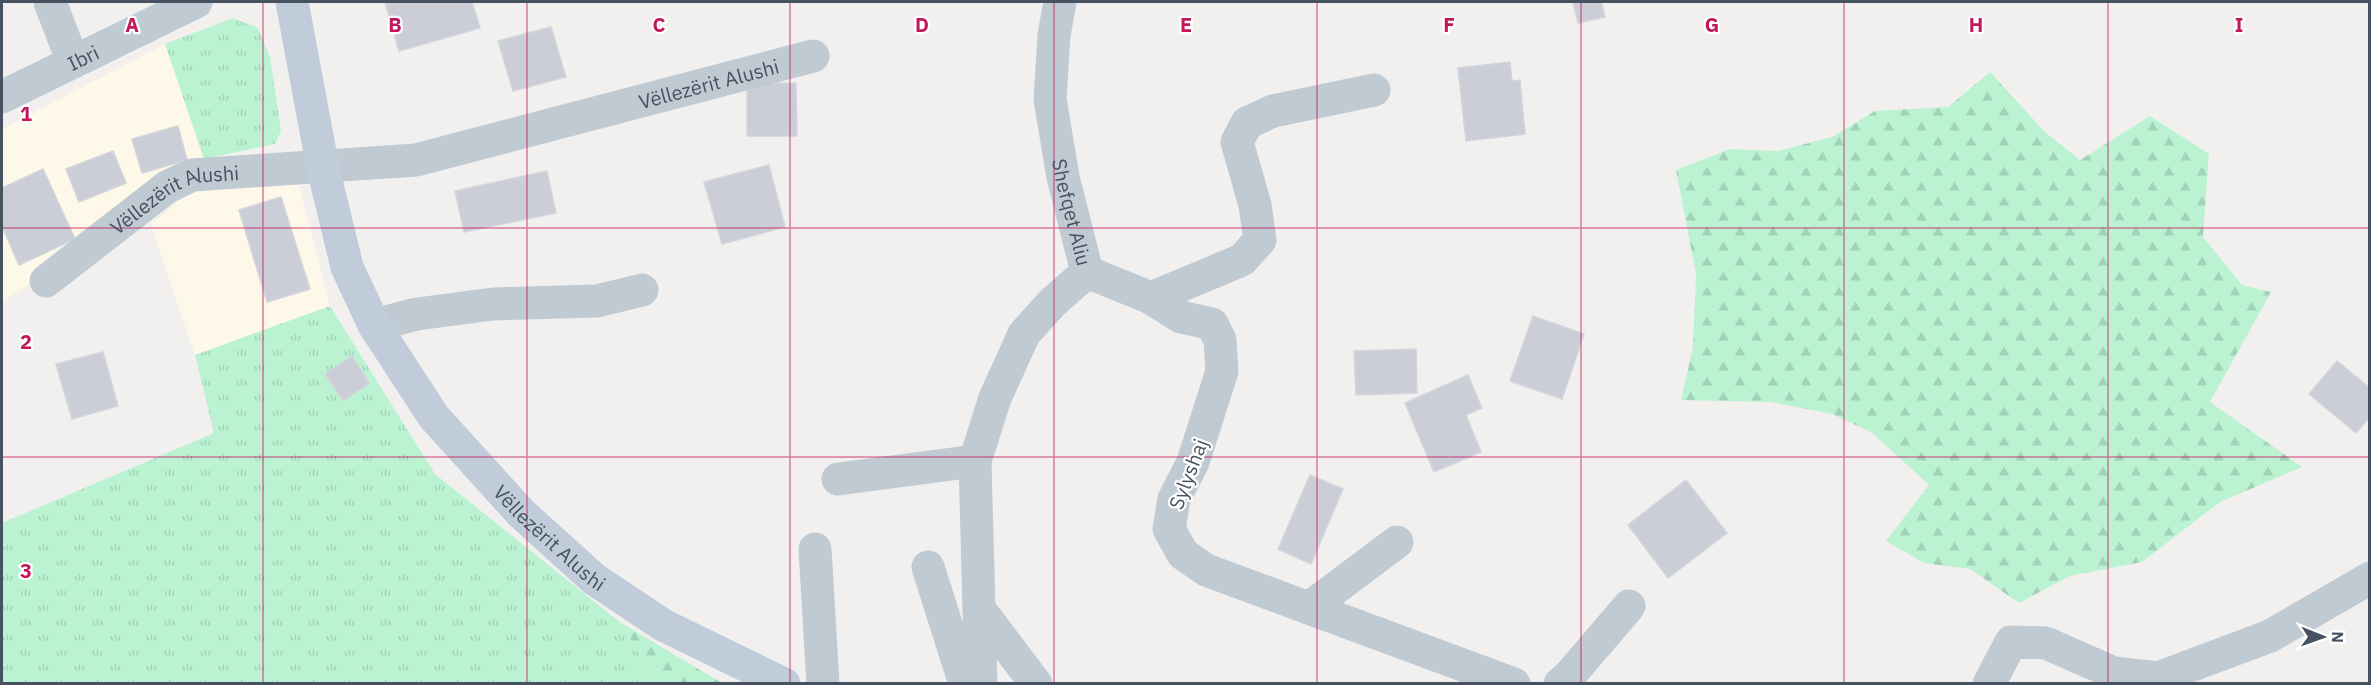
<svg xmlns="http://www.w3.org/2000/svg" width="2371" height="685" font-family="'IBM Plex Sans',sans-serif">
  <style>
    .commercial { fill: #fef8e8 }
    .grass { fill: url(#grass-tufts) }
    .forest { fill: url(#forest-firs) }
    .building { fill: #cbced6; stroke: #d3d5dc; stroke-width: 1.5 }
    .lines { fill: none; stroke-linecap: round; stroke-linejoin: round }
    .street { stroke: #bfcad3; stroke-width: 33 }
    .secondary { stroke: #c1ccda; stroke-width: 33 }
    .grid { fill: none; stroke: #c2185b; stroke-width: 1.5; stroke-opacity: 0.55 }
    .labels { text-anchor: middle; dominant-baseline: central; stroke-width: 4.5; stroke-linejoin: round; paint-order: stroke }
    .street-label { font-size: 20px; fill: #46525f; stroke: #fff }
    .grid-label { font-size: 20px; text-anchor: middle; font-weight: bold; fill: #c2185b; stroke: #fff; stroke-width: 4.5; stroke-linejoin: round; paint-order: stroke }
  </style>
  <defs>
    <pattern id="grass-tufts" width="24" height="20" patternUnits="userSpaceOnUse" patternTransform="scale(1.5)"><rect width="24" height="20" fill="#bbf3d2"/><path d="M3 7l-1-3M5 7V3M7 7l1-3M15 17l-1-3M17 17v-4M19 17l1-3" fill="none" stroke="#a2d2b7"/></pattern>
    <pattern id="forest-firs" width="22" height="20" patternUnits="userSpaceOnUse" patternTransform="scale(1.5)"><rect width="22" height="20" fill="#bbf3d2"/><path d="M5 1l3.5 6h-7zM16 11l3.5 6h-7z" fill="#a2d2b7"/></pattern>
  </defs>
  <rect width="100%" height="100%" fill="#f2f0ef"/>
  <g class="commercial">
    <polygon points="165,44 204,159 143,187 23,289 2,300 2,129"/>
    <polygon points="214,185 299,185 330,306 195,355 151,225 182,198"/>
  </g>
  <g class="grass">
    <polygon points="233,18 258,28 270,57 281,131 275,144 204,159 165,44"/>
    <polygon points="330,306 435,474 622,624 656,683 2,684 2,523 214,433 195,355"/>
  </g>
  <g class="forest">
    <polygon points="1990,72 2045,132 2080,160 2150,116 2209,154 2203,237 2242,285 2271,292 2210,402 2302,467 2220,502 2142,562 2070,576 2019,603 1970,569 1924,563 1886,541 1929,485 1871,432 1832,414 1770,402 1681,400 1693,347 1696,274 1676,170 1730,149 1778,151 1832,137 1875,111 1948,107"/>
    <polygon points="622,624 623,624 722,683 656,683"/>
  </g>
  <g class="building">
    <polygon points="385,2 472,2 480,28 399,51"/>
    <polygon points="1573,2 1601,2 1605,17 1578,23"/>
    <polygon points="551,27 566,77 513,91 498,41"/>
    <polygon points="1510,62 1512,81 1520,80 1525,134 1466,141 1458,68"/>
    <polygon points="796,83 797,136 747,136 747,84"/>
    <polygon points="178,126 187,160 142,173 132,139"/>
    <polygon points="113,151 126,183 79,202 66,169"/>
    <polygon points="769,165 785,227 722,244 704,182"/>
    <polygon points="43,169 75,239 19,265 2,226 2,188"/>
    <polygon points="547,171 556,213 464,232 455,191"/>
    <polygon points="281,197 310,289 267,302 239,210"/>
    <polygon points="1533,316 1584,334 1562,399 1510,381"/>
    <polygon points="1416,349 1417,393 1356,395 1354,351"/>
    <polygon points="103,352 118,406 72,419 56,364"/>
    <polygon points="352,356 369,383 343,401 325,374"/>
    <polygon points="2337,361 2370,388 2370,417 2356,433 2309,394"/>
    <polygon points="1468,375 1482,408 1466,415 1481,452 1434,472 1405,403"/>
    <polygon points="1310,475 1343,489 1311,564 1278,549"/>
    <polygon points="1686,480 1727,533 1668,578 1628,525"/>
  </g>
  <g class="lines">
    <g class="street">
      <polyline points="50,2 73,62"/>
      <path id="s1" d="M1060 2 1054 35 1050 99 1063 177 1087 272"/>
      <path id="s2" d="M2 97 196 2"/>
      <polyline points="1087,272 1151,298 1181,317 1212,324 1220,340 1222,371 1193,462 1174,499 1169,529 1183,554 1206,570 1514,684"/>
      <path id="s3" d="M46 281 167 187 192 175 416 160 813 56"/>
      <polyline points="1151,298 1242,260 1260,240 1255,205 1237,142 1247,123 1273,111 1374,90"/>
      <polyline points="374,325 417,314 493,304 597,301 642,290"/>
      <polyline points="838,479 975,461"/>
      <polyline points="815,549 823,684"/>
      <polyline points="928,567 965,684"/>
      <polyline points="1309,608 1397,542"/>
      <polyline points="980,610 1036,684"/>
      <polyline points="981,684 975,461 995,398 1024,334 1052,303 1087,272"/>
      <polyline points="1560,684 1570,675 1629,606"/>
      <polyline points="1989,684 2011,642 2046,643 2114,673 2158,678 2270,636 2370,578"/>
    </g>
    <path class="secondary" id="s4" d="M292 2 323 168 347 267 374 325 434 417 521 513 594 579 663 625 784 684"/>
  </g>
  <path class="grid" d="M263 2V684M527 2V684M790 2V684M1054 2V684M1317 2V684M1581 2V684M1844 2V684M2108 2V684M2 228H2370M2 457H2370"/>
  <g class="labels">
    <g class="street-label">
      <text stroke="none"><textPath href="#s2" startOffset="90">Ibri</textPath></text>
      <text stroke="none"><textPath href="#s3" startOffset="708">Vëllezërit Alushi</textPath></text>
      <text stroke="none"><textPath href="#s3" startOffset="156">Vëllezërit Alushi</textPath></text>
      <text stroke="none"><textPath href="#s1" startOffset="213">Shefqet Aliu</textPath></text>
      <text transform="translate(1188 474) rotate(-69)">Sylyshaj</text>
      <text stroke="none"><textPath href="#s4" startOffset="612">Vëllezërit Alushi</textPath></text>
    </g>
  </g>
  <g class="grid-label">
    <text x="132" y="32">A</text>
    <text x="395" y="32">B</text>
    <text x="659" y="32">C</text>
    <text x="922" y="32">D</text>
    <text x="1186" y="32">E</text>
    <text x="1449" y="32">F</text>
    <text x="1712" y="32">G</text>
    <text x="1976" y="32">H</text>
    <text x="2239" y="32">I</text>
    <text x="26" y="121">1</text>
    <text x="26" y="349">2</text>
    <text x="26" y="578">3</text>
  </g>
  <rect width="2371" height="685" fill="none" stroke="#46525f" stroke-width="6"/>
  <g transform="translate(2323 637) rotate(91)" stroke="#ffffff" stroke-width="4.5" paint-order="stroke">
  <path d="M0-4.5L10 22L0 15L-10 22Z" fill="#46525f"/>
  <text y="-9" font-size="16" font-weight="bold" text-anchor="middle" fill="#46525f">N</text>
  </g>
</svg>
